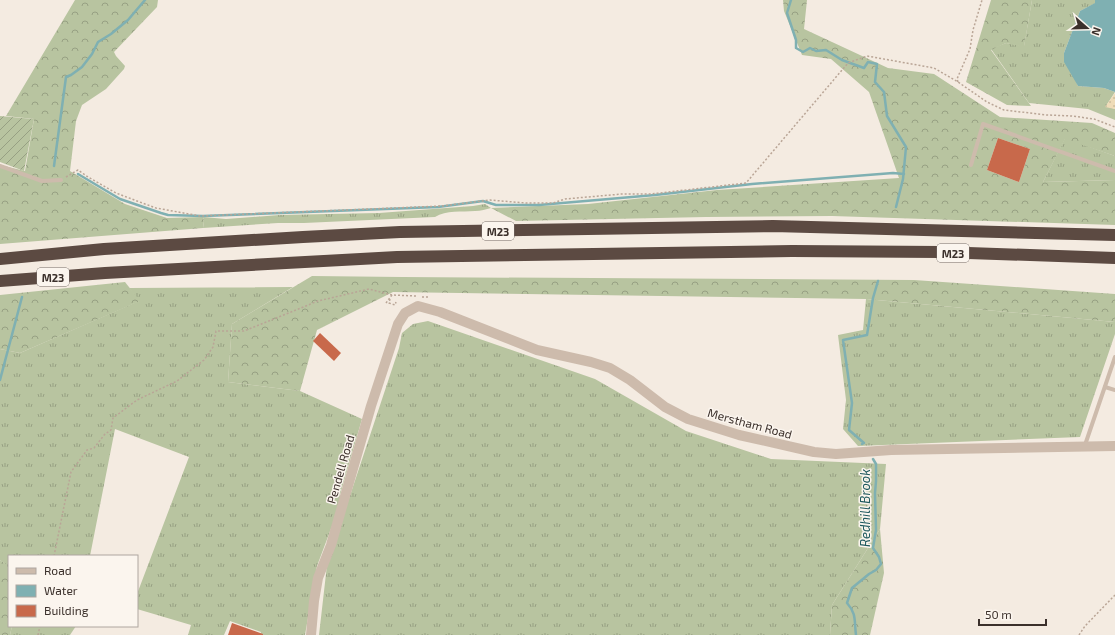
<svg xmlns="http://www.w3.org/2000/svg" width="1115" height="635" viewBox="0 0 1115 635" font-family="'Exo 2',sans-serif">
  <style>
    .grass { fill: url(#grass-tufts) }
    .forest { fill: url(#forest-crowns); fill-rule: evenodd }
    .sand { fill: url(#sand-dots) }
    .garden { fill: url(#garden-furrows) }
    .water { fill: #7fb0b2 }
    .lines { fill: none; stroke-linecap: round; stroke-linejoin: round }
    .stream { stroke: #7fb0b2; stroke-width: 2.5 }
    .building { fill: #c8694b }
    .path { stroke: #b9a596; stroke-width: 1.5; stroke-dasharray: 2 2; stroke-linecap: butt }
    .service { stroke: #cdbbac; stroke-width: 4 }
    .tertiary { stroke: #cdbbac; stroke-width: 10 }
    .motorway { stroke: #5c4a42; stroke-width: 12 }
    .labels { text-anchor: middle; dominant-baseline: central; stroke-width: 3; stroke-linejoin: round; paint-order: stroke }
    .shield { fill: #fbf5ee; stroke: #756b66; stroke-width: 1 }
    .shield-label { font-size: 11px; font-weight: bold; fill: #3b302b }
    .street-label { font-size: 12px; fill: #3b302b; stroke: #fbf5ee }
    .water-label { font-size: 13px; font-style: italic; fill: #1f5a5e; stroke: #fbf5ee }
  </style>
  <defs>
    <pattern id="grass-tufts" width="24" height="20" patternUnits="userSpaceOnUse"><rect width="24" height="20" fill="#b8c4a0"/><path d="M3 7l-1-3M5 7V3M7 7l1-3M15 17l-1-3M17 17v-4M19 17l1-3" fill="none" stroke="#97a083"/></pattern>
    <pattern id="forest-crowns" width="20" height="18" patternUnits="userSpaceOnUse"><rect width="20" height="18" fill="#b8c4a0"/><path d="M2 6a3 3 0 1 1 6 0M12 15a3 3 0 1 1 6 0" fill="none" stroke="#97a083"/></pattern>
    <pattern id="sand-dots" width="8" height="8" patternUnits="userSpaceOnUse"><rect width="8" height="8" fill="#efdcb8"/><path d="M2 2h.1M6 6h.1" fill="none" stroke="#cebd9e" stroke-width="1.8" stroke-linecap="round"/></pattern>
    <pattern id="garden-furrows" width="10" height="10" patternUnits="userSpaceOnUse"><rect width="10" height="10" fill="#b8c4a0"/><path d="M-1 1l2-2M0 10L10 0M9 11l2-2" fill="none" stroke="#97a083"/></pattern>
  </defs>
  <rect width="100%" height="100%" fill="#f4ebe1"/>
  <!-- grass -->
  <g class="grass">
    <path d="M1032 0H1095L1096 3 1080 11 1064 53 1078 86 1104 88 1115 92 1106 106 1115 109V120L1088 109 1029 103 991 49 1006 43 1024 46Z"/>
    <path d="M1065 138 1115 156V180L1043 182Z"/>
    <path d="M485 204 491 208C486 209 481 211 475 211 462 212 446 210 435 217L304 223H278L203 228 204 221 203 217 226 219 280 215 379 213 473 206Z"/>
    <path d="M293 287 232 324 228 382 300 391 362 419 340 495 341 502 317 566 305 635H260L261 632 230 621 224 635H188L191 625 137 609V594L189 457 115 429 90 556H9V594L5 564 0 560V349L20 353 139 301 129 288Z"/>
    <path d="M866 299 1115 322V334L1080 437 858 446 843 429 846 400 838 335 863 330Z"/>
    <path d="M428 321 595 379 686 431 771 459 886 464 880 529 832 605 830 635H319L327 565 399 348 402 333 413 324Z"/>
    <path d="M12 626H76L70 635H10Z"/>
  </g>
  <!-- forest -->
  <g class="forest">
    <path d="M75 0H158L157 7 114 52 116 56 125 66 124 69 106 89 82 105 76 121 70 171 125 204 167 218 203 217 204 221 203 228 0 244V165L25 171 34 119 6 116Z"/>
    <path d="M783 0H807L804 29 888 68 934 74 1000 117 1092 123 1115 133V156L1065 139 1043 182 1115 180V225L832 216 706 217 516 221 491 208 588 204 717 190 899 178 869 92 831 59 802 55 784 11ZM998 138 1030 149 1019 182 987 170Z"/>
    <path d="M991 0H1032L1024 47 1006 43 991 50 1031 106 1007 105 966 82Z"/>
    <path d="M312 276 402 277 914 280 1115 294V322L866 299 393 292 317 330 300 391 228 382 232 324Z"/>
    <path d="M125 282 140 301 20 353 0 349V295Z"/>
    <path d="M880 529 884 573 870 635H830L832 605Z"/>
    <path d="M0 560 7 565 9 585V626H12L10 635H0Z"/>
  </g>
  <!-- sand -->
  <path class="sand" d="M1115 93V109L1105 107Z"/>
  <!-- garden -->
  <path class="garden" d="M0 116 34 119 24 171 0 162Z"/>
  <!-- water -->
  <path class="water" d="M1095 0H1115V92L1104 88 1078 86 1064 62V53L1080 11 1095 3Z"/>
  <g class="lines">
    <!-- stream -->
    <g class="stream">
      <path d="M791 0 787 13 796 40V48L803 52 810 48 816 51 826 50 842 60 864 68 868 62 877 64 875 82 884 92 887 116 906 147 903 179 896 207"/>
      <path d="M54 166 66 77 71 75 82 67 92 54 98 42 111 34 128 20 145 0"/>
      <path d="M78 174 120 199 161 213 168 215 203 216 438 207 483 201 496 205H539L655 195 752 184 893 173 904 174"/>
      <path d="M0 380 22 297"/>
      <path d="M862 444 864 443 849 430 852 403 843 340 867 335 873 298 878 281"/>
      <path d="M856 635C854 621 857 614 847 603L852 588 869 574 876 570 881 564 879 557 873 548 876 530 875 493 876 481V464L873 459"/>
    </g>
  </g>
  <!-- building -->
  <g class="building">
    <path d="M998 138 1030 149 1019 182 987 170Z"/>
    <path d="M320 333 341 353 334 361 313 341Z"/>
    <path d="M232 623 263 634V635H228Z"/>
  </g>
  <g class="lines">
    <!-- path -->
    <g class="path">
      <path d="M958 82 957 79 970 49 973 30 982 0"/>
      <path d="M66 177 78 170 88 177 116 193 137 201 156 208 200 216 442 206 490 200 526 203H553L565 199 622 194H651L746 183 848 63 867 56 934 68 958 82 987 102 1004 110 1047 115 1072 116 1094 119 1115 127"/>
      <path d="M422 297H428"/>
      <path d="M390 299 389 303 395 305 396 302"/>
      <path d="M386 303 392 295 416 296"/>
      <path d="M54 556 71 472 87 450 94 448 105 434 111 430 113 418 137 400 177 381 204 360 213 347 216 331H244L318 301 369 289 392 295"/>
      <path d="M38 635 40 626"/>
      <path d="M1079 635 1085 626 1115 595"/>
    </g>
    <!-- service -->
    <g class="service">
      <path d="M971 165 983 124 1115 171"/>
      <path d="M0 166 42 181 61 180"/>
      <path d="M1105 387 1115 390"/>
      <path d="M1085 445 1115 357"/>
    </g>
    <!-- tertiary -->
    <path class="tertiary" d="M311 635 314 601 318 578 331 545 371 406 398 324 405 313 418 306 440 312 537 350 591 362 610 368 630 380 665 407 688 419 739 435 814 452 836 454 891 450 1115 446"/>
    <!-- motorway -->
    <g class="motorway">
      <path d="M0 259 104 249 303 237 400 232 773 226 1115 235"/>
      <path d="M0 281 105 273 397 257 792 251 940 252 1115 258"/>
    </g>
  </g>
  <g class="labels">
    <!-- shield labels -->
    <g class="shield">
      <rect x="482" y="222" width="32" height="18" rx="3"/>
      <rect x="937" y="244" width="32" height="18" rx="3"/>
      <rect x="37" y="268" width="32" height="18" rx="3"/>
    </g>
    <g class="shield-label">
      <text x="498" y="231">M23</text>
      <text x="953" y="253">M23</text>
      <text x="53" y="277">M23</text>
    </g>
    <!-- street labels -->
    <g class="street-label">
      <text transform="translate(750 423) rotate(15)">Merstham Road</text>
      <text transform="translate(340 469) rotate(-74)">Pendell Road</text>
    </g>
    <!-- water labels -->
    <g class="water-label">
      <text transform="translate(865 508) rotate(-90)">Redhill Brook</text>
    </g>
  </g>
  <!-- legend -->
  <rect x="8" y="555" width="130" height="72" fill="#fbf5ee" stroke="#aea6a0"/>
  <rect x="16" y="568" width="20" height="6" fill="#cdbbac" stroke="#aea6a0"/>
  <text x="44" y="575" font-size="12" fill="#3b302b">Road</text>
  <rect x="16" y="585" width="20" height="12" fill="#7fb0b2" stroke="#aea6a0"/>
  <text x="44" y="595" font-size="12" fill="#3b302b">Water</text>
  <rect x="16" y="605" width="20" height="12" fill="#c8694b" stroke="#aea6a0"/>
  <text x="44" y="615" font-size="12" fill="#3b302b">Building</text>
  <!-- north arrow -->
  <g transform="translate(1087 28) rotate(110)" stroke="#fbf5ee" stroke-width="3" paint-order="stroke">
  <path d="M0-3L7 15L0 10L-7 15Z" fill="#3b302b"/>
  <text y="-6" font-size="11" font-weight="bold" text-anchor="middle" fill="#3b302b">N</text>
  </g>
  <!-- scale -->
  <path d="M979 619v6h67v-6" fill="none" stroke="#3b302b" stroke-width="2"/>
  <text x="985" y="619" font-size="12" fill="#3b302b" stroke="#fbf5ee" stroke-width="3" paint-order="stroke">50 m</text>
</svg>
